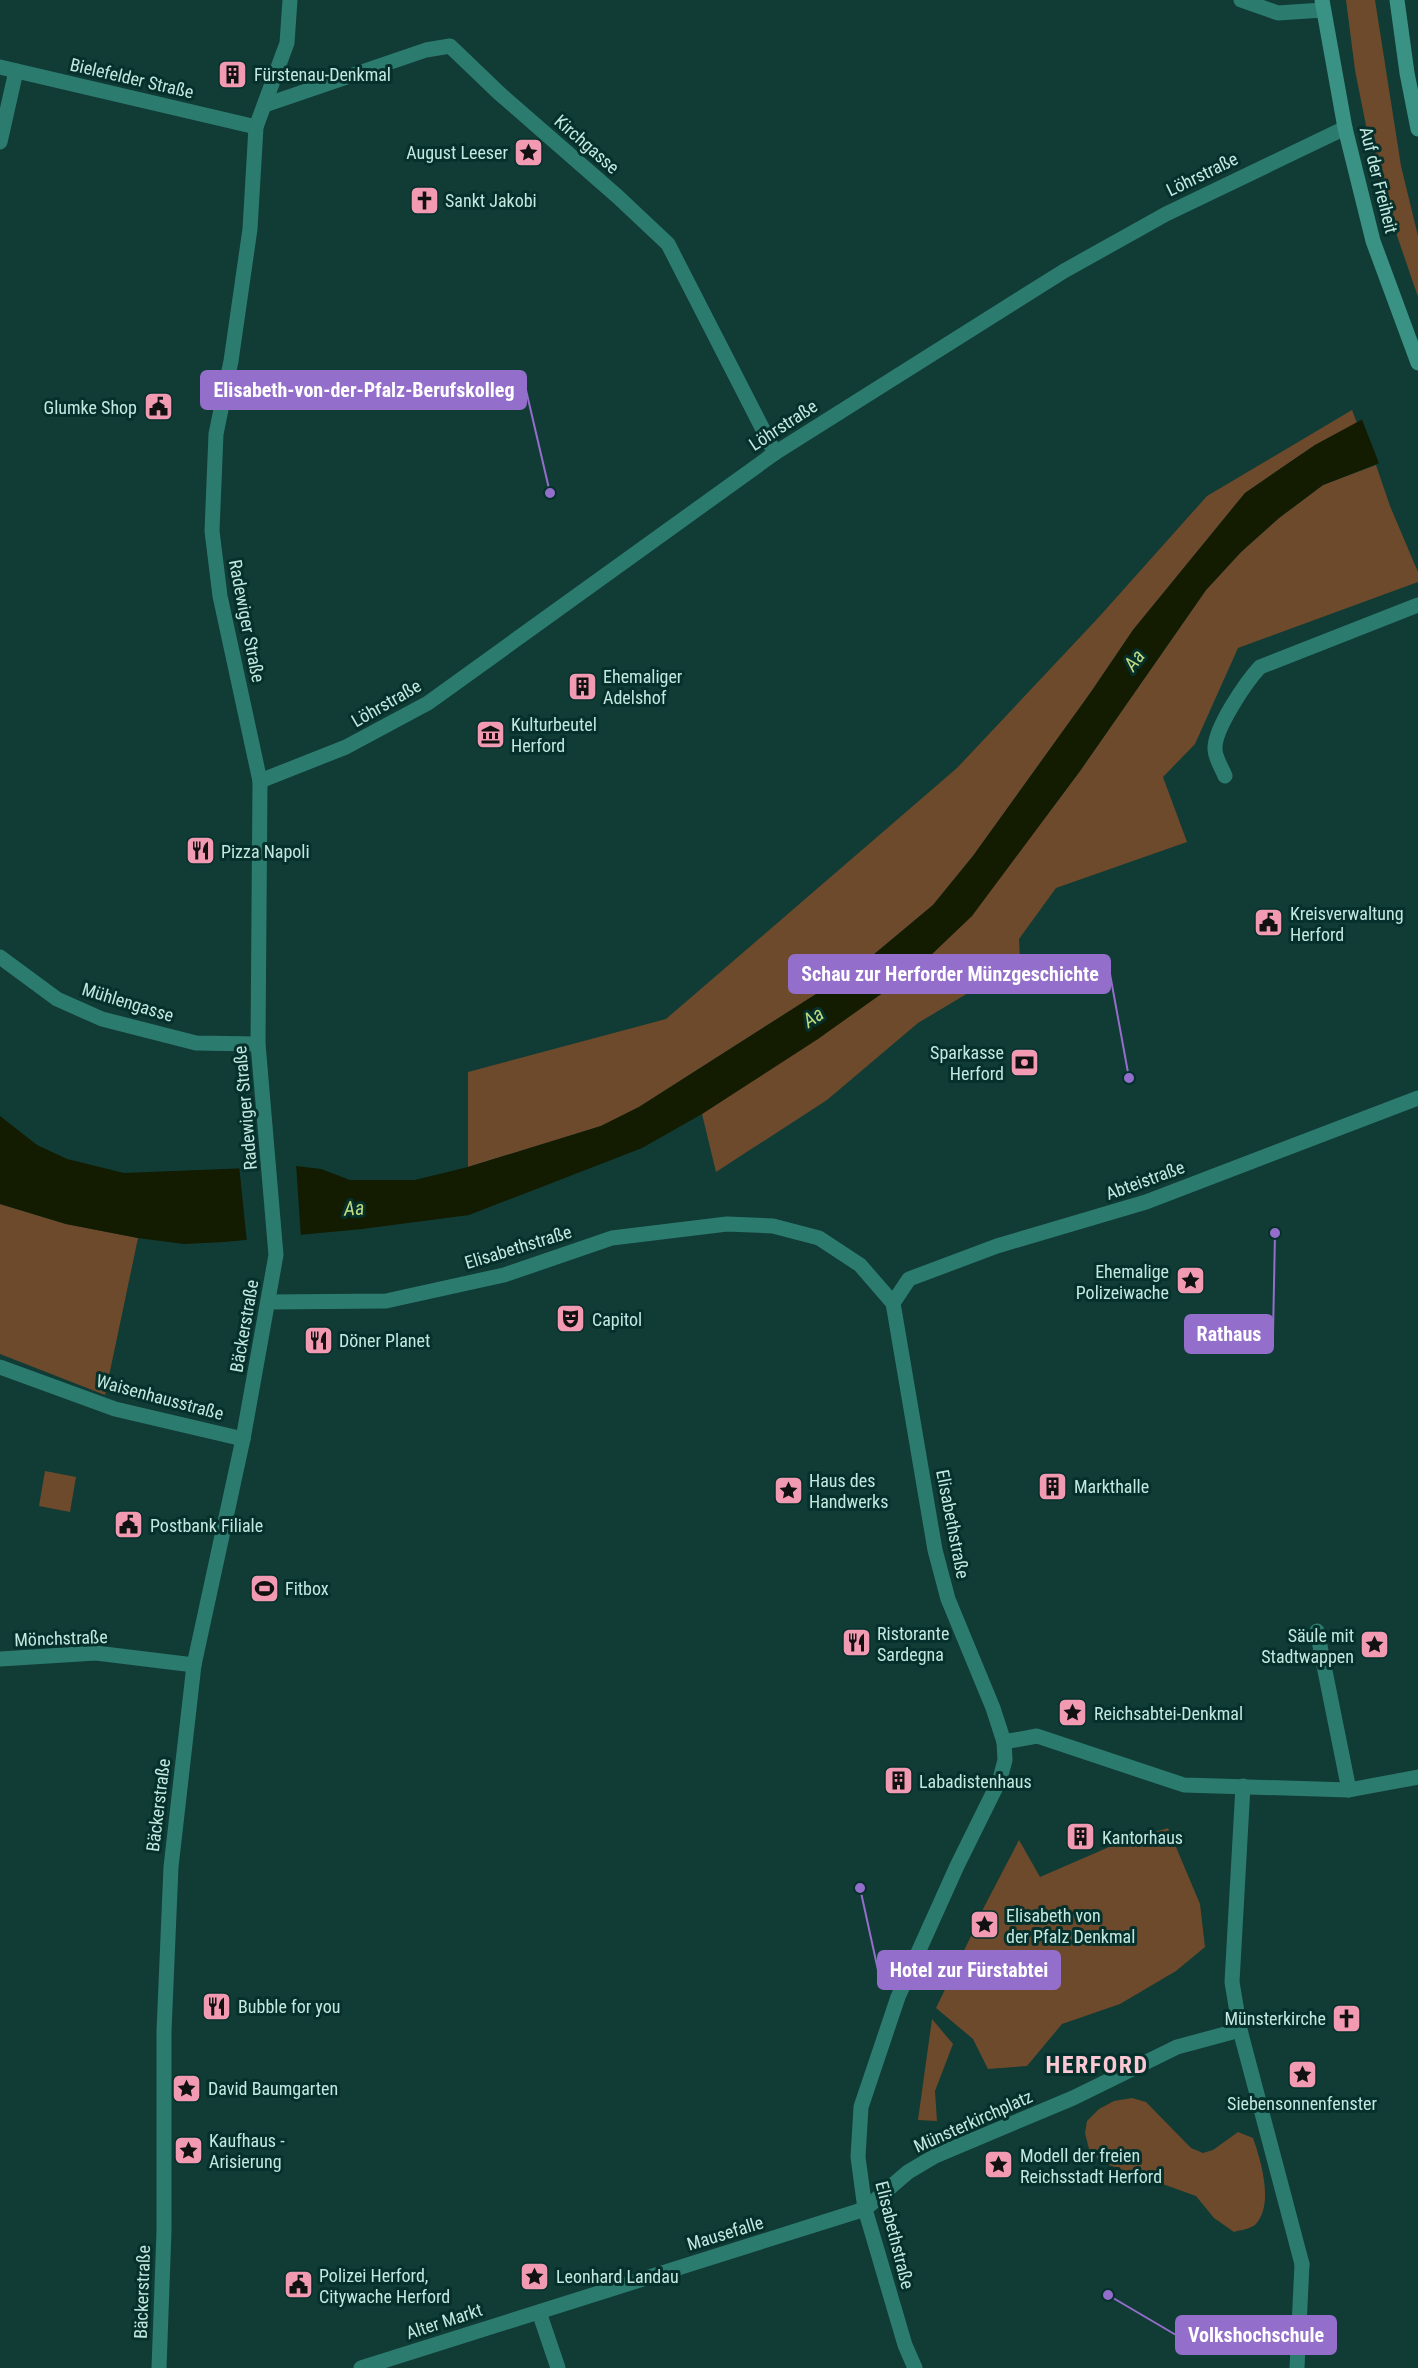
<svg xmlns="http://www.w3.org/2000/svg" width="1418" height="2368" viewBox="0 0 1418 2368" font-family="'Roboto Condensed',sans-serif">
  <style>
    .green { fill: #6d4a2b }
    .water { fill: #131b00 }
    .pier { fill: #113b35 }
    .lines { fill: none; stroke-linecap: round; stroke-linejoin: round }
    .lane { stroke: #2c7b6f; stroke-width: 15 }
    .street { stroke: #2c7b6f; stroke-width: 15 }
    .secondary { stroke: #399284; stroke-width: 15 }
    .labels { text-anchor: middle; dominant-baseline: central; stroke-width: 6; stroke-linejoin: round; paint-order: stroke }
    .poi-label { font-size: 18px; fill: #c3e8e0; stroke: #05302b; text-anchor: start }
    .street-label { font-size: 18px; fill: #c3e8e0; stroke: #05302b }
    .water-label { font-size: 20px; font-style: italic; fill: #c0da7e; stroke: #05302b }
    .district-label { font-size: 24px; font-weight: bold; letter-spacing: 1.5px; fill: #fbc8d4; stroke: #05302b }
    .leader { fill: none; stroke: #946ecb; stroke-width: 2 }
    .callout-dot { fill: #946ecb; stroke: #05302b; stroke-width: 2 }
    .callout { fill: #946ecb; stroke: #946ecb; stroke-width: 2 }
    .callout-label { font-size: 20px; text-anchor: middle; font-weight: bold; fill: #fff }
  </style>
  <rect width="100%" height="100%" fill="#113b35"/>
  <!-- green -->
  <g class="green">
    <path d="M1346 0H1375L1401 166 1418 236V297L1375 171 1355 70Z"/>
    <path d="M1352 410 1357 423 1315 445 1245 493 1133 630 1091 692 973 856 933 905 860 966 639 1107 601 1126 468 1167V1072L666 1019 957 768 1099 617 1207 496Z"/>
    <path d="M1376 465 1390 506 1418 572V582L1238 648 1195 744 1163 777 1187 842 1056 888 1019 939 1020 962 918 1023 827 1100 716 1172 702 1114 884 992 932 954 971 916 1080 771 1206 590 1241 552 1279 518 1323 485Z"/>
    <path d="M0 1204 66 1224 138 1238 105 1395 0 1354Z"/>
    <path d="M45 1471 76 1477 70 1512 39 1506Z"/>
    <path d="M1168 1828 1200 1904 1205 1947 1176 1971 1120 2004 1062 2024 1027 2066 988 2069 973 2039 936 2008 972 1934C986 1940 997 1935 993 1919L982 1911 1019 1840 1040 1877 1116 1844Z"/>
    <path d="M932 2019 953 2044 935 2091 937 2121 918 2120Z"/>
    <path d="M1132 2098 1146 2102 1191 2148 1203 2153 1213 2150 1238 2132 1253 2138C1261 2161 1274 2204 1256 2224 1251 2229 1240 2230 1234 2232L1214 2218 1196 2196 1101 2162 1089 2149 1085 2133 1087 2121 1099 2109 1114 2101Z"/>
  </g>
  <!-- water -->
  <path class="water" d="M1374 413 1405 453 1323 485 1279 518 1241 552 1206 590 1080 771 972 916 932 954 884 992 818 1039 702 1114 642 1148 469 1215 362 1229 224 1242 184 1244 138 1238 66 1224 0 1204V1116L37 1145 67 1159 124 1173 296 1166 321 1169 350 1180H415L468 1167 601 1126 639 1107 860 966 933 905 973 856 1091 692 1133 630 1245 493 1315 445Z"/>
  <!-- pier -->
  <g class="pier">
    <path d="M1418 395V453L1380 466 1361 417 1373 410Z"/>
    <path d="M296 1163 301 1238 247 1243 239 1165Z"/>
  </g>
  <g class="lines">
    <!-- lane -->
    <g class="lane">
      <path d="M1225 776C1222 768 1215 758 1215 749 1214 729 1246 682 1260 667L1418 605"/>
      <path d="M1297 2368 1302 2264"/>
    </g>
    <!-- street -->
    <g class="street">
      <path d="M1241 0 1278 13 1323 10"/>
      <path d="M0 67 256 127"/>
      <path d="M265 105 426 50 450 46 499 93 617 196 668 244 775 453"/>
      <path d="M0 142 16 71"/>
      <path d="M260 781 346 747 428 703 775 453 1064 271 1166 214 1345 128"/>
      <path d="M0 957 57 999 102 1019 196 1043 258 1044"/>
      <path d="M269 1302 386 1301 504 1275 612 1238 727 1224 773 1226 819 1238 860 1265 893 1303 935 1550 948 1599 993 1708 1004 1742 1005 1760 1000 1779 957 1866 898 1997 861 2107 858 2157 865 2209 905 2345 915 2368"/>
      <path d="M893 1303 909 1279 997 1246 1146 1202 1418 1098"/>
      <path d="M0 1367 115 1409 243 1439"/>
      <path d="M1317 1631 1349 1790"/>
      <path d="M0 1659 96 1653 194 1665"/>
      <path d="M1004 1742 1037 1736 1184 1785 1349 1790 1418 1777"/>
      <path d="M1243 1786 1232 1982 1240 2030 1302 2264"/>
      <path d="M539 2312 558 2368"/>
      <path d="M159 2368 164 2231V2031L171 1867 194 1665 243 1439 276 1255 258 1044 260 781 220 596 212 531 216 434 231 361 250 229 256 127 287 43 290 0"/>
      <path d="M361 2368 865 2209 908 2172 935 2156 1073 2098 1177 2047 1240 2030"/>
    </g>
    <!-- secondary -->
    <g class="secondary">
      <path d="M1322 0 1345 128 1373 241 1418 363"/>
      <path d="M1397 0 1407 73 1418 129"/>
    </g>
  </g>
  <!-- icons -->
  <defs>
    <symbol id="building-square" viewBox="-11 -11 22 22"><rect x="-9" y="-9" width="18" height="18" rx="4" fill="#f19ab2" stroke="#05302b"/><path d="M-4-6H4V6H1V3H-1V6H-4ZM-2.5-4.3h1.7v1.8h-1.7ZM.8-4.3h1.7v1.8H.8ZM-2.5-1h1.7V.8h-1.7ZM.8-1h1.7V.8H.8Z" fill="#111"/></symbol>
    <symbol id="sight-square" viewBox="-11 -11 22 22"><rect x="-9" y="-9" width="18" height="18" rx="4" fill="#f19ab2" stroke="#05302b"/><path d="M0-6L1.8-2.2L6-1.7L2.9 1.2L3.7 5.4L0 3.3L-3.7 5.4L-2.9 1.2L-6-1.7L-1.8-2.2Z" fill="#111"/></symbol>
    <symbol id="church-square" viewBox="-11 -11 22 22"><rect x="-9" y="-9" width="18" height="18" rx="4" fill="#f19ab2" stroke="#05302b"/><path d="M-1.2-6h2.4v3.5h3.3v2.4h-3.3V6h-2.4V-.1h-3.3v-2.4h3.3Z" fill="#111"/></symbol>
    <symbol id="civic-square" viewBox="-11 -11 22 22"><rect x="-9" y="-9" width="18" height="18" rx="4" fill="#f19ab2" stroke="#05302b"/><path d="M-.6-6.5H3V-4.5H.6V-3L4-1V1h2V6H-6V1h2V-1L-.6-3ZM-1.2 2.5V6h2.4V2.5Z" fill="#111"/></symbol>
    <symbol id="museum-square" viewBox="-11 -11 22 22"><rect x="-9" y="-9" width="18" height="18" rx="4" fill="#f19ab2" stroke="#05302b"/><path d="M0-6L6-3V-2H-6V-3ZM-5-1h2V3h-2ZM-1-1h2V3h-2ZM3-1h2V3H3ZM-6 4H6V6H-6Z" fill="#111"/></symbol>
    <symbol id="restaurant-square" viewBox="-11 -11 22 22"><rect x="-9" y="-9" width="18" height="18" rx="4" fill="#f19ab2" stroke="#05302b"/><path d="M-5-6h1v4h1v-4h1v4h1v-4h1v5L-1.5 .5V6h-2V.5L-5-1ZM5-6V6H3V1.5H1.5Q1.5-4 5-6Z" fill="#111"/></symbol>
    <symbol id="bank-square" viewBox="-11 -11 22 22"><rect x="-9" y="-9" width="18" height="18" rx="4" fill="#f19ab2" stroke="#05302b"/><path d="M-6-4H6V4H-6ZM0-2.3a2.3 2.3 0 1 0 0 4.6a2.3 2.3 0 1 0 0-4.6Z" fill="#111"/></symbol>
    <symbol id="theatre-square" viewBox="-11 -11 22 22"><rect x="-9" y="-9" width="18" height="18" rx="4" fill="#f19ab2" stroke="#05302b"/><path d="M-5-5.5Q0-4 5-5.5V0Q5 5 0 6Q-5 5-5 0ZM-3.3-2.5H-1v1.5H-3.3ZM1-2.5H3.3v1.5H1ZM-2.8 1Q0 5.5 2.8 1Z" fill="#111"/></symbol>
    <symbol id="stadium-square" viewBox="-11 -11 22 22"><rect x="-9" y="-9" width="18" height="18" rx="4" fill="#f19ab2" stroke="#05302b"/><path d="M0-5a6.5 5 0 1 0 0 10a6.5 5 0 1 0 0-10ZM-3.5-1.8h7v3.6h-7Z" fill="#111"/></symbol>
  </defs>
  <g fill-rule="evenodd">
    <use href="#building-square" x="216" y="58" width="33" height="33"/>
    <use href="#sight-square" x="512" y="136" width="33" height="33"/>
    <use href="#church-square" x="408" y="184" width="33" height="33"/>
    <use href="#civic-square" x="142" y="390" width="33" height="33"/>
    <use href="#building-square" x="566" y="670" width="33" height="33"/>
    <use href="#museum-square" x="474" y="718" width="33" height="33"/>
    <use href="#restaurant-square" x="184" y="834" width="33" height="33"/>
    <use href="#civic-square" x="1252" y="906" width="33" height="33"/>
    <use href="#bank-square" x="1008" y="1046" width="33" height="33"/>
    <use href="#sight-square" x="1174" y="1264" width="33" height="33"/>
    <use href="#theatre-square" x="554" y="1302" width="33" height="33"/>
    <use href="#restaurant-square" x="302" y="1324" width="33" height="33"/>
    <use href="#building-square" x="1036" y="1470" width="33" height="33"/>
    <use href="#sight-square" x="772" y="1474" width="33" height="33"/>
    <use href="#civic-square" x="112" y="1508" width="33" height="33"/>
    <use href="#stadium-square" x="248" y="1572" width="33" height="33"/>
    <use href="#restaurant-square" x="840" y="1626" width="33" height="33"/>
    <use href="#sight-square" x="1358" y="1628" width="33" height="33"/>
    <use href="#sight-square" x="1056" y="1696" width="33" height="33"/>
    <use href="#building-square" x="882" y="1764" width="33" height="33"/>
    <use href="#building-square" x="1064" y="1820" width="33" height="33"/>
    <use href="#sight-square" x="968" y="1908" width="33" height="33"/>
    <use href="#restaurant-square" x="200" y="1990" width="33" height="33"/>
    <use href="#church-square" x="1330" y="2002" width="33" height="33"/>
    <use href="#sight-square" x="1286" y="2058" width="33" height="33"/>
    <use href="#sight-square" x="170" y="2072" width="33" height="33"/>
    <use href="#sight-square" x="172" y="2134" width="33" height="33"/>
    <use href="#sight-square" x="982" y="2148" width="33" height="33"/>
    <use href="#sight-square" x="518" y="2260" width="33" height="33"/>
    <use href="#civic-square" x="282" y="2268" width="33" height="33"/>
  </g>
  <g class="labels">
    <!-- poi labels -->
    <g class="poi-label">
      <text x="254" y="74">Fürstenau-Denkmal</text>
      <text x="508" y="152" text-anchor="end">August Leeser</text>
      <text x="445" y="200">Sankt Jakobi</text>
      <text x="137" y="407" text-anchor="end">Glumke Shop</text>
      <text x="603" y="676">Ehemaliger<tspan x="603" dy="21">Adelshof</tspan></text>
      <text x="511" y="724">Kulturbeutel<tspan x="511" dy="21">Herford</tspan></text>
      <text x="221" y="851">Pizza Napoli</text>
      <text x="1290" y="913">Kreisverwaltung<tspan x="1290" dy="21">Herford</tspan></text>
      <text x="1004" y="1052" text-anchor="end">Sparkasse<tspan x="1004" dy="21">Herford</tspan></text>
      <text x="1169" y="1271" text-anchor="end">Ehemalige<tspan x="1169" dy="21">Polizeiwache</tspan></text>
      <text x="592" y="1319">Capitol</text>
      <text x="339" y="1340">Döner Planet</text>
      <text x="809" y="1480">Haus des<tspan x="809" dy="21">Handwerks</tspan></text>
      <text x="1074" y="1486">Markthalle</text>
      <text x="150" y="1525">Postbank Filiale</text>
      <text x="285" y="1588">Fitbox</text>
      <text x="877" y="1633">Ristorante<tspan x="877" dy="21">Sardegna</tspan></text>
      <text x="1354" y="1635" text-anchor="end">Säule mit<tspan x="1354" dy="21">Stadtwappen</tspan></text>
      <text x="1094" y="1713">Reichsabtei-Denkmal</text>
      <text x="919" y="1781">Labadistenhaus</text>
      <text x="1102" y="1837">Kantorhaus</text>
      <text x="1006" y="1915">Elisabeth von<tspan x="1006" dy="21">der Pfalz Denkmal</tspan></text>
      <text x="238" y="2006">Bubble for you</text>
      <text x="1326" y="2018" text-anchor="end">Münsterkirche</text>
      <text x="208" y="2088">David Baumgarten</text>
      <text x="1302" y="2103" text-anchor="middle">Siebensonnenfenster</text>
      <text x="209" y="2140">Kaufhaus -<tspan x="209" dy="21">Arisierung</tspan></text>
      <text x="1020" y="2155">Modell der freien<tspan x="1020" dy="21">Reichsstadt Herford</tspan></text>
      <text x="319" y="2275">Polizei Herford,<tspan x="319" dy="21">Citywache Herford</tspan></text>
      <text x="556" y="2276">Leonhard Landau</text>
    </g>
    <!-- street labels -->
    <g class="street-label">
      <text transform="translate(132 78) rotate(13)">Bielefelder Straße</text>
      <text transform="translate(587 144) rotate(41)">Kirchgasse</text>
      <text transform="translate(1202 174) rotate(-26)">Löhrstraße</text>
      <text transform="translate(1379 180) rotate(76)">Auf der Freiheit</text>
      <text transform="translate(783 425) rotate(-33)">Löhrstraße</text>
      <text transform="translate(247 621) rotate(79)">Radewiger Straße</text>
      <text transform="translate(386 703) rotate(-30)">Löhrstraße</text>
      <text transform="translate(128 1002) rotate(17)">Mühlengasse</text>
      <text transform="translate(245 1108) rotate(-95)">Radewiger Straße</text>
      <text transform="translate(1145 1180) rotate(-20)">Abteistraße</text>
      <text transform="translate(518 1247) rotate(-17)">Elisabethstraße</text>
      <text transform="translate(244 1326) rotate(-80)">Bäckerstraße</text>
      <text transform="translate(160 1397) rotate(15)">Waisenhausstraße</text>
      <text transform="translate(953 1524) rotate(79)">Elisabethstraße</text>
      <text transform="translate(61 1638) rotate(-2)">Mönchstraße</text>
      <text transform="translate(158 1805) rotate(-83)">Bäckerstraße</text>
      <text transform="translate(973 2121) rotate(-24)">Münsterkirchplatz</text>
      <text transform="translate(725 2233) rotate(-17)">Mausefalle</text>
      <text transform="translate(895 2235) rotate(76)">Elisabethstraße</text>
      <text transform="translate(142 2292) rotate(-88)">Bäckerstraße</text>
      <text transform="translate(444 2321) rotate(-18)">Alter Markt</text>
    </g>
    <!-- water labels -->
    <g class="water-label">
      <text transform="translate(1134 660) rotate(-53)">Aa</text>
      <text transform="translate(813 1017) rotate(-34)">Aa</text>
      <text transform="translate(354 1208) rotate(-4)">Aa</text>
    </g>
    <!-- district labels -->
    <g class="district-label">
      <text x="1097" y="2065">HERFORD</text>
    </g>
  </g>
  <!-- callouts -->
  <path class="leader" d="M550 493L526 390M1129 1078L1110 974M1275 1233L1273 1334M860 1888L878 1970M1108 2295L1176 2335"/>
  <g class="callout-dot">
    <circle cx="550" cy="493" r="6"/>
    <circle cx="1129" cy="1078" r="6"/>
    <circle cx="1275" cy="1233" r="6"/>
    <circle cx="860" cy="1888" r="6"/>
    <circle cx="1108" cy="2295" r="6"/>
  </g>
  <g class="callout">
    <rect x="201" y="371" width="325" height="38" rx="6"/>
    <rect x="789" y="955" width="321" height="38" rx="6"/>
    <rect x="1185" y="1315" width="88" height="38" rx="6"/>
    <rect x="878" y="1951" width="182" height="38" rx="6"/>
    <rect x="1176" y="2316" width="160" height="38" rx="6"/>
  </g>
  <g class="callout-label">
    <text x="364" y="397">Elisabeth-von-der-Pfalz-Berufskolleg</text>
    <text x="950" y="981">Schau zur Herforder Münzgeschichte</text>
    <text x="1229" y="1341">Rathaus</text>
    <text x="969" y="1977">Hotel zur Fürstabtei</text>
    <text x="1256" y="2342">Volkshochschule</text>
  </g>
</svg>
